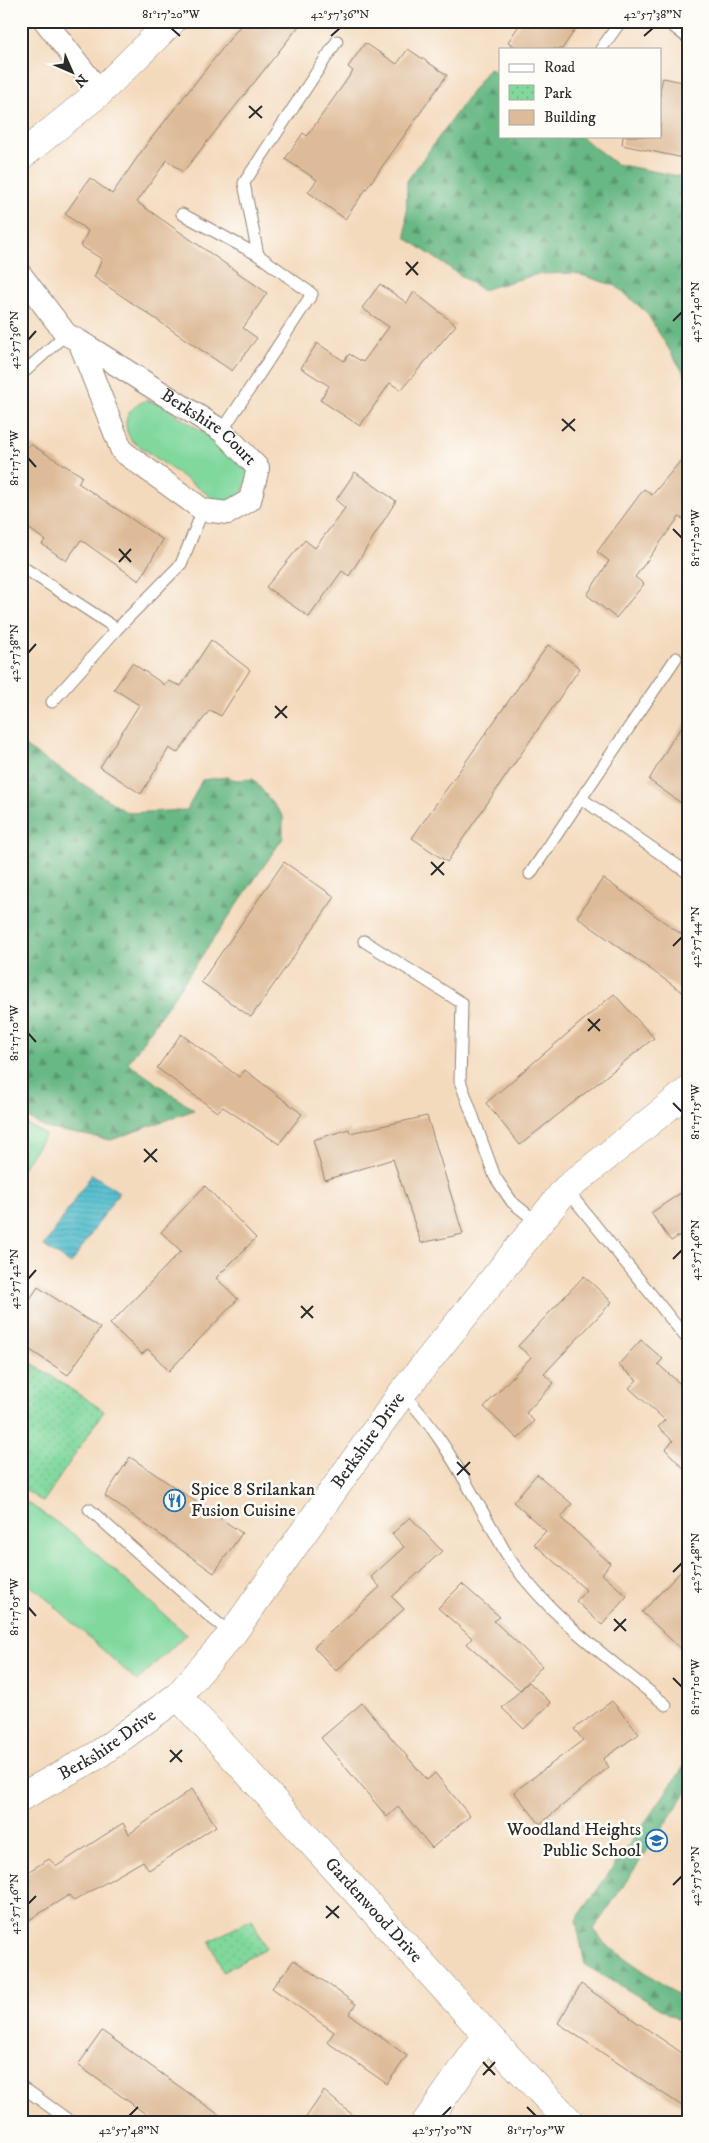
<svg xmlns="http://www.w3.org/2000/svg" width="709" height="2143" viewBox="0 0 709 2143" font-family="'IM FELL DW Pica',serif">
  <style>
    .grass { fill: #80d89d; stroke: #568264 }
    .forest { fill: url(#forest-firs); stroke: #4a7258 }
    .park { fill: url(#park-dots); stroke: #568264 }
    .water { fill: url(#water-rules); stroke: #3f747c }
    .building { fill: #debb98 }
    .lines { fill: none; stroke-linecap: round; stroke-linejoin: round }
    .service-casing { stroke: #908274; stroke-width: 13 }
    .minor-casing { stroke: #908274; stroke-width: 24 }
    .tertiary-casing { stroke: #908274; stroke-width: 29 }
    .service { stroke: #fff; stroke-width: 11 }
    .minor { stroke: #fff; stroke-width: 22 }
    .tertiary { stroke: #fff; stroke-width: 28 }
    .ticks { fill: none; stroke: #2b2b2b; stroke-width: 2 }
    .labels { text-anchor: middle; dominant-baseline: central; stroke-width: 5; stroke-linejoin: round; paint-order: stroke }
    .street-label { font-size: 18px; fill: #2b2b2b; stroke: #fdfcf7 }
    .poi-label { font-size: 18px; fill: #2b2b2b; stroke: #fdfcf7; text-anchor: start }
    .neatline { fill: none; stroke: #2b2b2b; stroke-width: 2 }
    .ticks-label { font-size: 12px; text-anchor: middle; fill: #2b2b2b }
  </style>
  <defs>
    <pattern id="forest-firs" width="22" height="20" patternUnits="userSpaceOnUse" patternTransform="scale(1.25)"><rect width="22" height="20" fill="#68b884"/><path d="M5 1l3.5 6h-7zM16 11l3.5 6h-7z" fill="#56966c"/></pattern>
    <pattern id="park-dots" width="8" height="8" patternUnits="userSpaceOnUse" patternTransform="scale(1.25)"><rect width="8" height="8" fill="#80d89d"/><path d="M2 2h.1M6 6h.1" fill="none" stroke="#6fba87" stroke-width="1.8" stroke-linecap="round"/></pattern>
    <pattern id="water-rules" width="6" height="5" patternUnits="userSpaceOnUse" patternTransform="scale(1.25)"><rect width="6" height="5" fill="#53bece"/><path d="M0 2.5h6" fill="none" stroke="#459ba7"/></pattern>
  </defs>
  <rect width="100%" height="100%" fill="#fdfcf7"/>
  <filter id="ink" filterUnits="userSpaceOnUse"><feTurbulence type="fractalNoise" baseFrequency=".02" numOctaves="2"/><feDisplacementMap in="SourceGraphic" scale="10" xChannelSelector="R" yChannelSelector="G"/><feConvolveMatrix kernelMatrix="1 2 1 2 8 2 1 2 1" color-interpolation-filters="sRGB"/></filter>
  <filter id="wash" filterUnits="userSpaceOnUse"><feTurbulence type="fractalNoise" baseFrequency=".0096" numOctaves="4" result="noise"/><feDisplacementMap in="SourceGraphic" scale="20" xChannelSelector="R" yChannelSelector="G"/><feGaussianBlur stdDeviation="1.12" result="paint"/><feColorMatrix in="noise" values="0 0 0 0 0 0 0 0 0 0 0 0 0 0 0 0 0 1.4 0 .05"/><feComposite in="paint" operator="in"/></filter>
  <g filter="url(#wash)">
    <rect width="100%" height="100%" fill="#f4dabd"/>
    <!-- grass -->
    <g class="grass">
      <path d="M146 400 164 406 236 455 249 474 242 494 226 502 217 501 131 440C120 420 128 409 146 400Z"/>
      <path d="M21 1121 46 1135 21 1170Z"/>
      <path d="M21 1498 76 1536 186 1634 137 1681 38 1591 21 1580Z"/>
    </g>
    <!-- forest -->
    <g class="forest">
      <path d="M489 68 500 74V136H580L616 164 688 178V380L646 312 616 286 575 273 538 274 482 290 406 238 407 181Z"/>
      <path d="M21 744 128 813 187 810 202 780 227 777 236 780 253 779 283 816V838L128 1063 194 1110 111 1140 45 1128 21 1114Z"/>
      <path d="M688 1761V1790L594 1929 605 1944 688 2002V2015L684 2023 585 1965 576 1920Z"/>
    </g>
    <!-- park -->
    <g class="park">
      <path d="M21 1356 104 1411 43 1502 21 1487Z"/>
      <path d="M252 1919 266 1948 223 1972 210 1941Z"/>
    </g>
    <!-- water -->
    <path class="water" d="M92 1174 119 1192 71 1264 44 1246Z"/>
    <g id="blocks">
      <!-- building -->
      <g class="building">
        <path d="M244 21H303L183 172 167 160 137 202 267 293 243 328 257 338 232 371 94 277 102 259 81 246 88 231 65 214 90 178 112 194 146 145Z"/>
        <path d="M522 21H581L562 49H518L508 42Z"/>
        <path d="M365 43 397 64 408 49 447 75 345 219 308 192 317 180 285 159 303 133 307 136 353 71 348 67Z"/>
        <path d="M663 78 688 83V159L622 145 623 136H660V90Z"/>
        <path d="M380 284 407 303 414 292 456 325 401 390 390 383 360 426 320 400 329 386 301 368 317 343 344 361 349 354 363 362 389 327 362 308Z"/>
        <path d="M30 444 82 476 78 483 163 540 139 581 81 540 66 561 42 544 45 540 21 523V458Z"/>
        <path d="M688 452V522L679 517 635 577 644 584 616 618 587 595 609 561 597 552 644 489 652 495Z"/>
        <path d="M355 472 396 501 349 576 342 571 309 617 266 587 305 540 315 548 345 508 336 500Z"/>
        <path d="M211 640 250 670 221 716 210 710 177 753 169 748 141 794 100 767 139 705 114 689 132 663 165 685 168 681 181 686Z"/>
        <path d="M548 645 580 668 447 862 412 838Z"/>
        <path d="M688 720V808L649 780 674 737Z"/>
        <path d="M284 862 335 897 251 1017 201 982Z"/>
        <path d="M603 878 688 939V996L577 917Z"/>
        <path d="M614 994 654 1038 520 1145 486 1103Z"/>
        <path d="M181 1034 239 1077 245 1070 302 1114 279 1144 223 1107 217 1112 157 1068Z"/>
        <path d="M427 1116 463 1234 421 1243 393 1159 325 1180 313 1140 349 1129 350 1133Z"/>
        <path d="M205 1186 256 1238 216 1278 238 1299 169 1371 148 1349 142 1354 110 1324 181 1251 161 1232Z"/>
        <path d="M688 1188V1230L671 1241 651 1213Z"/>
        <path d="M584 1276 612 1302 544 1374 554 1383 526 1413 534 1421 518 1439 484 1407 531 1357 518 1346Z"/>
        <path d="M38 1287 100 1328 68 1375 21 1344V1312Z"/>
        <path d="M641 1340 663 1359 658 1364 688 1391V1473L665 1449 673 1441 658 1427 665 1420 629 1388 637 1380 618 1365Z"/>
        <path d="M130 1457 242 1533 214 1573 105 1496Z"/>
        <path d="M537 1474 572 1504 561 1518 610 1563 602 1574 627 1596 602 1625 576 1601 586 1590 534 1544 546 1531 513 1502Z"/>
        <path d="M410 1517 442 1551 392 1597 404 1609 336 1671 314 1647 380 1587 371 1577 404 1547 392 1534Z"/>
        <path d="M688 1564V1656L642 1612Z"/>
        <path d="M462 1584 500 1617 494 1621 542 1666 520 1690 467 1644 472 1638 438 1608Z"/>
        <path d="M529 1682 551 1703 524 1729 502 1708Z"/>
        <path d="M612 1701 639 1734 603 1759 609 1767 540 1824 514 1792 583 1740 574 1729Z"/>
        <path d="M362 1703 427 1780 435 1773 470 1816 432 1848 398 1807 387 1817 321 1738Z"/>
        <path d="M192 1789 216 1826 149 1870 143 1861 74 1901 69 1895 21 1925V1876L49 1859 57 1866 123 1823 129 1834Z"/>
        <path d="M294 1960 356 2004 349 2014 407 2056 387 2084 327 2042 334 2032 272 1988Z"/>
        <path d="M581 1984 688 2057V2110L558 2023Z"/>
        <path d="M102 2031 229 2122H157L78 2065Z"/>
        <path d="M324 2091 361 2122H303Z"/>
      </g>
    </g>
  </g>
  <g filter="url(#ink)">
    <use href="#blocks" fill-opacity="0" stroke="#908274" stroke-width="1"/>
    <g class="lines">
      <defs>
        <g id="service">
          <path d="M666 21 688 38"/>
          <path d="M601 49 621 21"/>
          <path d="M182 214 258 255 312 294 222 431"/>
          <path d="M258 255 244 183 337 41"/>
          <path d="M21 375 66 334"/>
          <path d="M21 566 117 629"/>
          <path d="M52 702 117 629 181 564 203 510"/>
          <path d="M582 799 688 873"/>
          <path d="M530 874 676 658"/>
          <path d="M364 941 462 1003 460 1081 495 1177 512 1202 538 1223"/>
          <path d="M566 1189 688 1340"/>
          <path d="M402 1393C439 1430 462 1476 488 1521 496 1534 502 1548 511 1561 552 1619 611 1660 666 1705"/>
          <path d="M89 1509 209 1616 232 1634"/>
          <path d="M21 2086 71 2122"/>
        </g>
        <g id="minor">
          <path d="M45 21 100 92"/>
          <path id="s1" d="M21 275 66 334 79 341 222 431 258 468 250 500 228 513 203 510 122 451 79 341"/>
        </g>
        <g id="tertiary">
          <path d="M21 156 100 92 172 21"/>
          <path id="s2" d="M178 1696 487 2035 570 2122"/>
          <path id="s3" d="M21 1797 96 1756 178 1696 232 1634 402 1393 566 1189 688 1091"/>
          <path d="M426 2122 487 2035"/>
        </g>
      </defs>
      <!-- service casing -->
      <use href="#service" class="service-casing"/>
      <!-- minor casing -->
      <use href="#minor" class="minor-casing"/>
      <!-- tertiary casing -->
      <use href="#tertiary" class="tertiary-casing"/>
      <!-- service -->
      <use href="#service" class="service"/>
      <!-- minor -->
      <use href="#minor" class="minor"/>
      <!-- tertiary -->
      <use href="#tertiary" class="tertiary"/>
    </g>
  </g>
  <!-- ticks -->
  <path class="ticks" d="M171 28 180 36M331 36 340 28M644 36 653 28M249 106 262 118M249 118 262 106M406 262 418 275M406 275 418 262M673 321 682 312M28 340 36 331M562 419 575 431M562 431 575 419M28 458 36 467M673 529 682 538M119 549 131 562M119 562 131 549M28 653 36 644M275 706 287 718M275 718 287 706M431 862 444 875M431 875 444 862M673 946 682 937M588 1019 600 1031M588 1031 600 1019M28 1033 36 1042M673 1103 682 1112M144 1149 157 1162M144 1162 157 1149M673 1259 682 1250M28 1279 36 1270M301 1306 313 1318M301 1318 313 1306M457 1462 470 1475M457 1475 470 1462M673 1572 682 1563M28 1607 36 1616M614 1619 626 1631M614 1631 626 1619M673 1678 682 1687M170 1750 182 1762M170 1762 182 1750M673 1885 682 1876M28 1904 36 1896M326 1906 339 1918M326 1918 339 1906M483 2062 495 2075M483 2075 495 2062M527 2107 536 2116M129 2116 138 2107M442 2116 451 2107"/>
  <!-- icons -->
  <defs>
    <symbol id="restaurant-ring" viewBox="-11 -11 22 22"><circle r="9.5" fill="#fdfcf7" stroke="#1f6fb2" stroke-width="1.5"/><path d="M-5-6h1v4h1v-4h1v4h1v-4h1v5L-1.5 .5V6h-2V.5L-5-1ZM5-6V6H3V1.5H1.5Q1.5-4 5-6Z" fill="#1f6fb2"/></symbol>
    <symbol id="school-ring" viewBox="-11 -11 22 22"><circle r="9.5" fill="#fdfcf7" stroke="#1f6fb2" stroke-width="1.5"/><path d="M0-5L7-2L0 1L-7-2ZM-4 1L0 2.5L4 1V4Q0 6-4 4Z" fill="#1f6fb2"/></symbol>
  </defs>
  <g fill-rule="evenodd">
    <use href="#restaurant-ring" x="162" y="1488" width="25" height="25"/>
    <use href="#school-ring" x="644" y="1828" width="25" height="25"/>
  </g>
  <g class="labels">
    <!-- street labels -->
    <g class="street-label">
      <text stroke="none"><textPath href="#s1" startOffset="245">Berkshire Court</textPath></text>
      <text stroke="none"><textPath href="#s3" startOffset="506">Berkshire Drive</textPath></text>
      <text stroke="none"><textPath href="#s3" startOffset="101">Berkshire Drive</textPath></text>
      <text stroke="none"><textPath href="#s2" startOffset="290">Gardenwood Drive</textPath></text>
    </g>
    <!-- poi labels -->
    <g class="poi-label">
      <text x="191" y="1490">Spice 8 Srilankan<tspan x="191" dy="21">Fusion Cuisine</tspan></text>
      <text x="641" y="1830" text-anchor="end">Woodland Heights<tspan x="641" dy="21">Public School</tspan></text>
    </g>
  </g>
  <!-- margin -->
  <rect width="709" height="2143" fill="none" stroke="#fdfcf7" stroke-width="55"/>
  <!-- legend -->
  <rect x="499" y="48" width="162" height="90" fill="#fdfcf7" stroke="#a9a8a5"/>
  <rect x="509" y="64" width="25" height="8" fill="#ffffff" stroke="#a9a8a5"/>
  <text x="544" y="72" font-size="15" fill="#2b2b2b">Road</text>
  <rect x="509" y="85" width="25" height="15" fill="url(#park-dots)" stroke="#a9a8a5"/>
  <text x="544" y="98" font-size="15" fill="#2b2b2b">Park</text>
  <rect x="509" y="110" width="25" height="15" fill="#debb98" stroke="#a9a8a5"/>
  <text x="544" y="122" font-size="15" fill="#2b2b2b">Building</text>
  <!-- north arrow -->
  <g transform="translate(72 72) rotate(135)" stroke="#fdfcf7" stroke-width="4" paint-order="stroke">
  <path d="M0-4L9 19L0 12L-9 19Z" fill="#2b2b2b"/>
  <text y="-8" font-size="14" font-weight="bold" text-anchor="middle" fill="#2b2b2b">N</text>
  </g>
  <rect x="28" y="28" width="654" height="2088" class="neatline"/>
  <g class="ticks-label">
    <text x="171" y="18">81°17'20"W</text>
    <text x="340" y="18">42°57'36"N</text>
    <text x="653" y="18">42°57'38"N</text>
    <text transform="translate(695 312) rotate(-90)" y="4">42°57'40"N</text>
    <text transform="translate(14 340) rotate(-90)" y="4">42°57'36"N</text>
    <text transform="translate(14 458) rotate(-90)" y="4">81°17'15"W</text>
    <text transform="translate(695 538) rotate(-90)" y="4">81°17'20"W</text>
    <text transform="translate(14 653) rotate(-90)" y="4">42°57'38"N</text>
    <text transform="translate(695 937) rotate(-90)" y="4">42°57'44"N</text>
    <text transform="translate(14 1033) rotate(-90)" y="4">81°17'10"W</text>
    <text transform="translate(695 1112) rotate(-90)" y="4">81°17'15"W</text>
    <text transform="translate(695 1250) rotate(-90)" y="4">42°57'46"N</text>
    <text transform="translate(14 1279) rotate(-90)" y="4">42°57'42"N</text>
    <text transform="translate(695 1563) rotate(-90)" y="4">42°57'48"N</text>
    <text transform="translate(14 1607) rotate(-90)" y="4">81°17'05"W</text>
    <text transform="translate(695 1687) rotate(-90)" y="4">81°17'10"W</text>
    <text transform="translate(695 1876) rotate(-90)" y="4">42°57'50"N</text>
    <text transform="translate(14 1904) rotate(-90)" y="4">42°57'46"N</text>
    <text x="129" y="2134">42°57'48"N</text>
    <text x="442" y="2134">42°57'50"N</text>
    <text x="536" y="2134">81°17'05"W</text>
  </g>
</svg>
